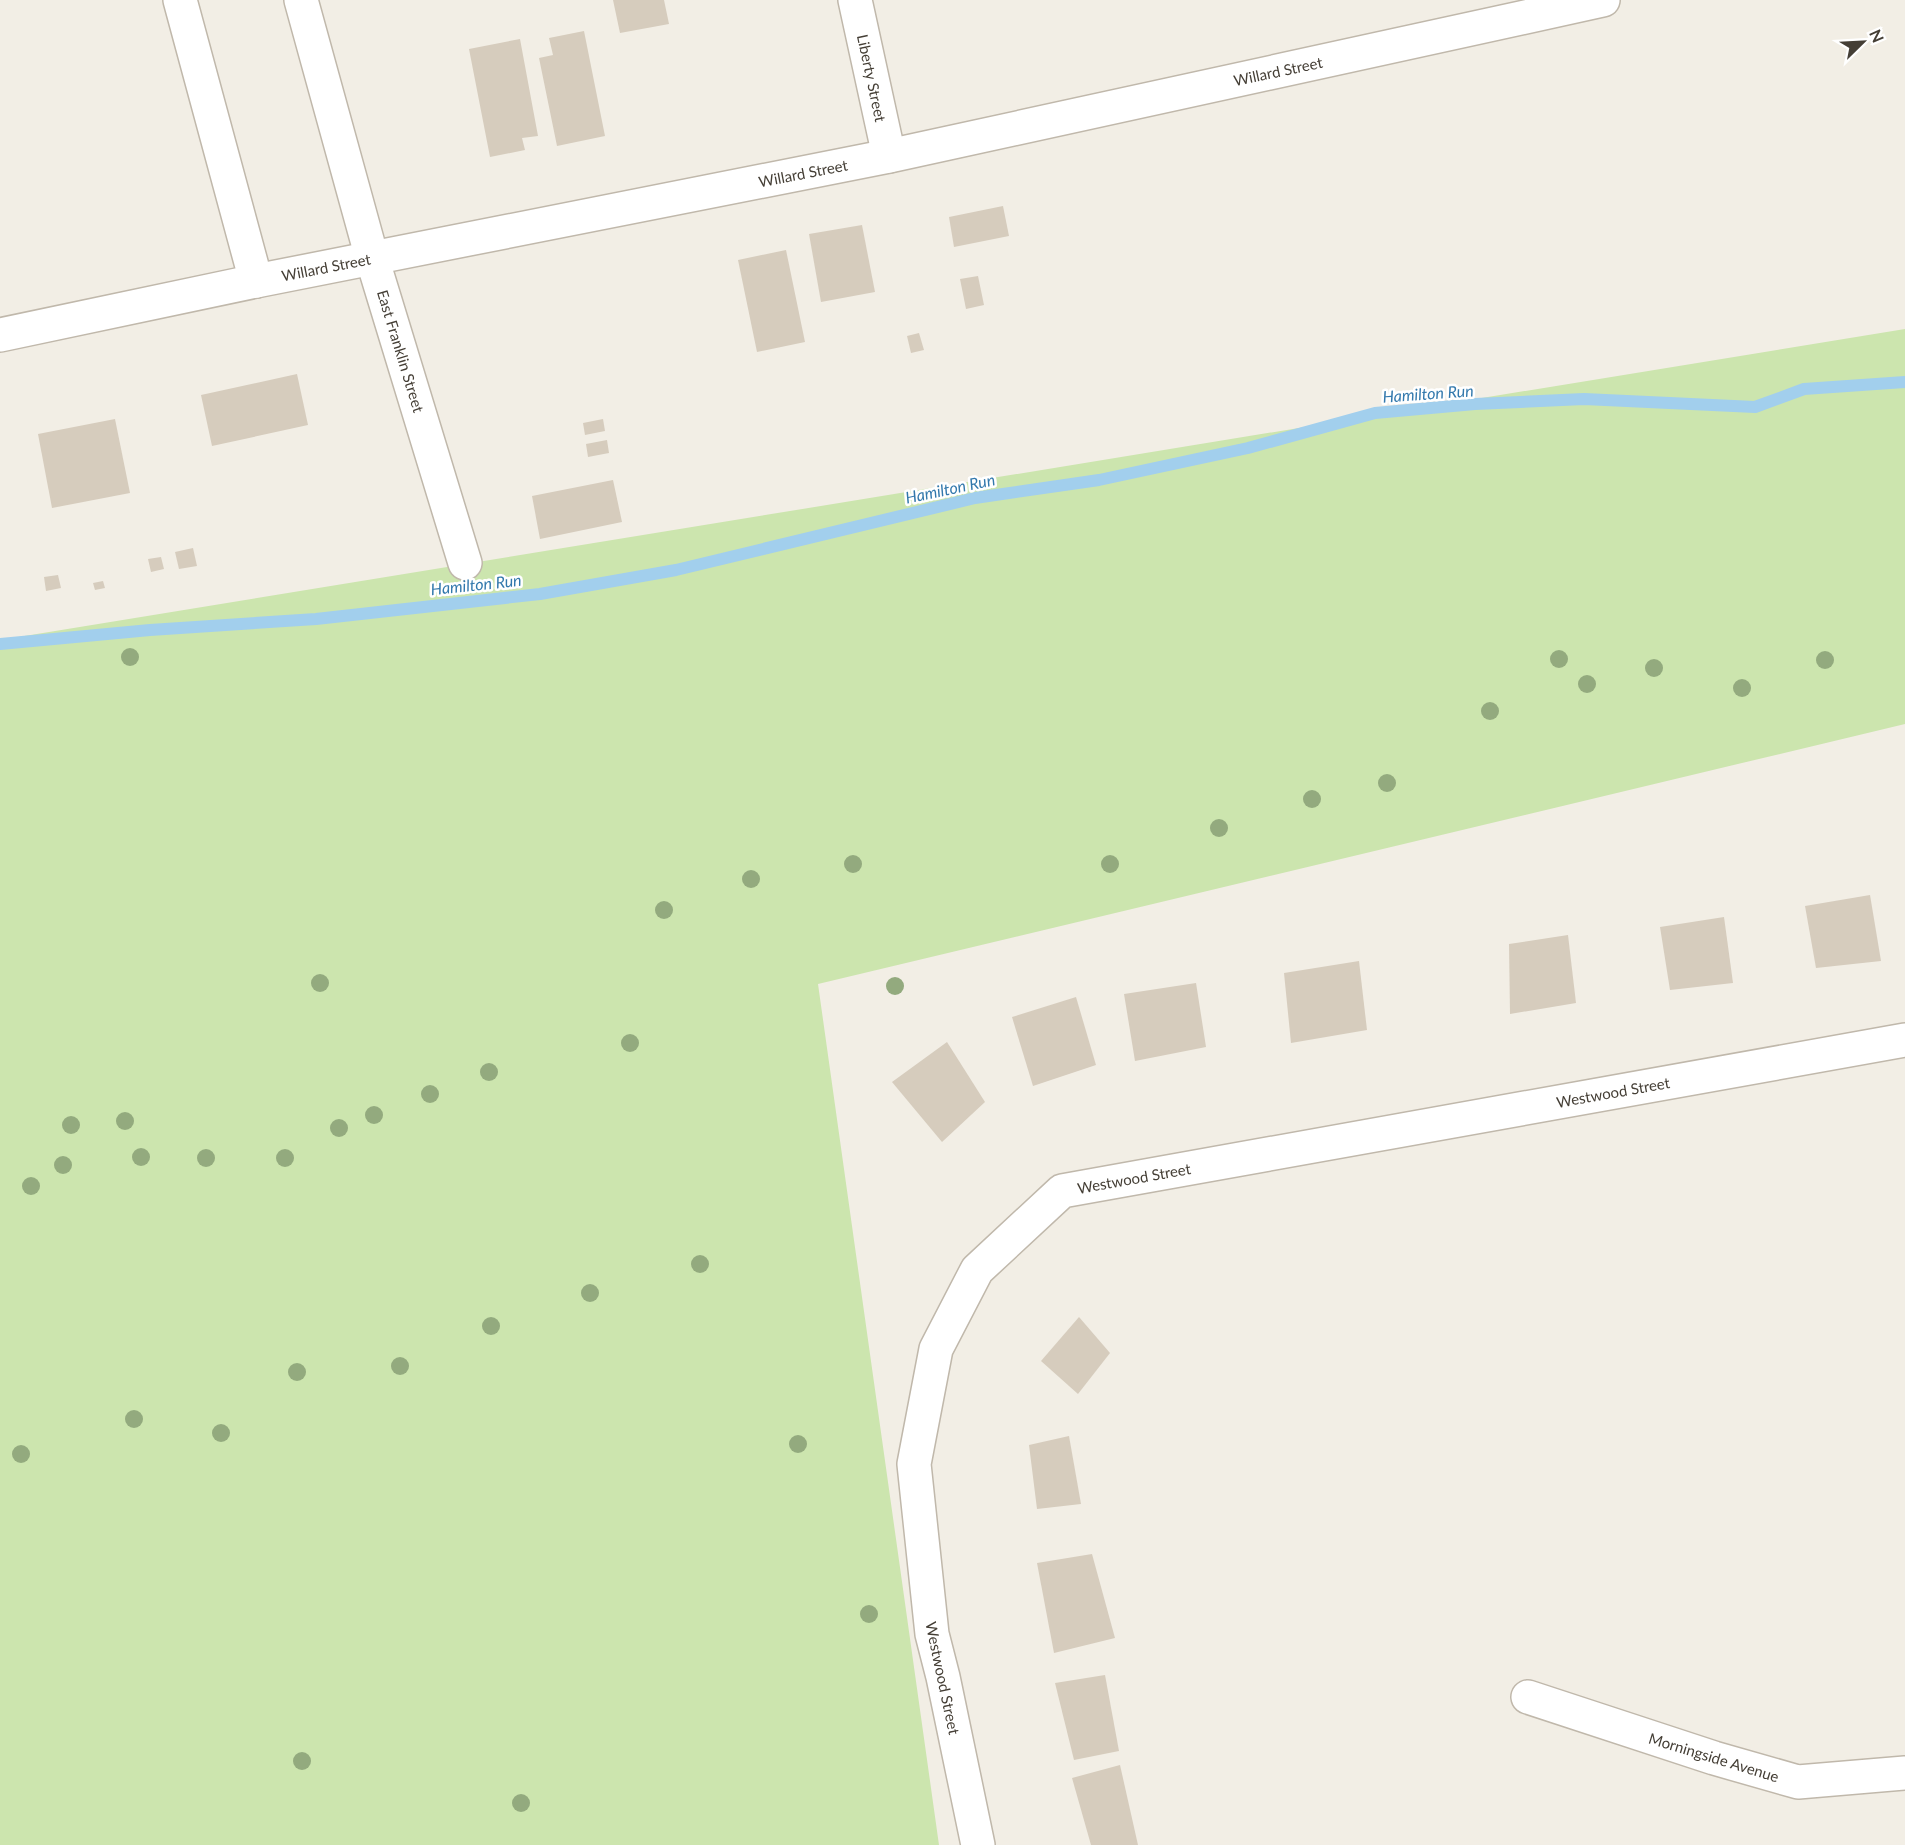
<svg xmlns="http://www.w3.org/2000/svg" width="1905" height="1845" viewBox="0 0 1905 1845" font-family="Lato,sans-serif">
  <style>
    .green { fill: #cce5ae }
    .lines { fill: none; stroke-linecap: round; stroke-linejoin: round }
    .stream { stroke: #a2cfed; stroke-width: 12 }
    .building { fill: #d6ccbd }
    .minor-casing { stroke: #c0b8ab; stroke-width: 36 }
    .minor { stroke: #fff; stroke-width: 33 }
    .tree { fill: #93aa7e }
    .labels { text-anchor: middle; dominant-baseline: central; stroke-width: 5; stroke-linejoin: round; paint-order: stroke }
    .street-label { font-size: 15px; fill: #443e35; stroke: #fff }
    .water-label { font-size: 16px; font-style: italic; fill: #3278ac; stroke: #fff }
  </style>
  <rect width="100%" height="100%" fill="#f2eee5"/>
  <!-- green -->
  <path class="green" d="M1905 329V724L818 984 939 1845H0V640Z"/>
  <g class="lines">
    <!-- stream -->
    <path class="stream" d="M0 644 150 630 316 619 540 594 676 570 975 498 1099 480 1248 448 1375 413 1475 404 1584 399 1755 407 1804 389 1905 382"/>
  </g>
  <!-- building -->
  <g class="building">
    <path d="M613 0H664L669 24 620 33Z"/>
    <path d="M584 31 605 136 557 146 539 58 553 55 549 38Z"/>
    <path d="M520 39 538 136 522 138 525 150 490 157 469 49Z"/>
    <path d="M1003 206 1009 236 954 247 949 217Z"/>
    <path d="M862 225 875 292 821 302 809 234Z"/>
    <path d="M786 250 805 342 757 352 738 260Z"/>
    <path d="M978 276 984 305 966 309 960 279Z"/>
    <path d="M919 333 924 350 911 353 907 336Z"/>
    <path d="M297 374 308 425 212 446 201 395Z"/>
    <path d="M115 419 130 493 52 508 38 434Z"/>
    <path d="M603 419 605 431 585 435 583 423Z"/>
    <path d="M607 440 609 453 588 457 586 444Z"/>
    <path d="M613 480 622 522 540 539 532 496Z"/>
    <path d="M193 548 197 566 179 569 175 552Z"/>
    <path d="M161 557 164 569 151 572 148 559Z"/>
    <path d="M58 575 61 588 46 591 44 577Z"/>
    <path d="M103 581 105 588 95 590 93 583Z"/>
    <path d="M1870 895 1881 961 1816 968 1805 906Z"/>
    <path d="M1724 917 1733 983 1670 990 1660 927Z"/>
    <path d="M1568 935 1576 1003 1510 1014 1509 944Z"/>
    <path d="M1359 961 1367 1030 1291 1043 1284 973Z"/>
    <path d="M1196 983 1206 1047 1135 1061 1124 994Z"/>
    <path d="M1076 997 1096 1065 1033 1086 1012 1017Z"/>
    <path d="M947 1042 985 1102 942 1142 892 1082Z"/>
    <path d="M1079 1317 1110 1353 1078 1394 1041 1361Z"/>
    <path d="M1069 1436 1081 1504 1037 1509 1029 1445Z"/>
    <path d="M1092 1554 1115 1638 1054 1653 1037 1563Z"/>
    <path d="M1105 1675 1119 1751 1074 1760 1055 1683Z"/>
    <path d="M1120 1765 1138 1845H1091L1072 1778Z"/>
  </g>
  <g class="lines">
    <defs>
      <g id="minor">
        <path d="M180 0 256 281"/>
        <path d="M301 0 372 258 465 563"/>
        <path d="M855 0 889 156"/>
        <path d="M0 335 256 281 889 156 1603 0"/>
        <path d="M1528 1697 1714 1758 1798 1782 1905 1773"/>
        <path d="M978 1845 943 1677 932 1634 914 1464 936 1349 977 1270 1062 1191 1905 1040"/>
      </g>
    </defs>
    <!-- minor casing -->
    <use href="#minor" class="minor-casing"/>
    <!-- minor -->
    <use href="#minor" class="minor"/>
  </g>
  <!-- trees -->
  <g class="tree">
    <circle cx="130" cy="657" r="9"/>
    <circle cx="1559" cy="659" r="9"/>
    <circle cx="1825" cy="660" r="9"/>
    <circle cx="1654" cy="668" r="9"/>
    <circle cx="1587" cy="684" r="9"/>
    <circle cx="1742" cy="688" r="9"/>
    <circle cx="1490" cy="711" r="9"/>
    <circle cx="1387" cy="783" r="9"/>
    <circle cx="1312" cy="799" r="9"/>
    <circle cx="1219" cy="828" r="9"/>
    <circle cx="853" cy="864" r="9"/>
    <circle cx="1110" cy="864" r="9"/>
    <circle cx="751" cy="879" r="9"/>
    <circle cx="664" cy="910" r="9"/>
    <circle cx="320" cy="983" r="9"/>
    <circle cx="895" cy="986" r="9"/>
    <circle cx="630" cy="1043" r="9"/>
    <circle cx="489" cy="1072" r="9"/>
    <circle cx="430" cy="1094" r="9"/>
    <circle cx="374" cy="1115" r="9"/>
    <circle cx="125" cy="1121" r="9"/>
    <circle cx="71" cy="1125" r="9"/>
    <circle cx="339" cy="1128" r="9"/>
    <circle cx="141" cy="1157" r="9"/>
    <circle cx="206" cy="1158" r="9"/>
    <circle cx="285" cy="1158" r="9"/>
    <circle cx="63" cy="1165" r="9"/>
    <circle cx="31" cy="1186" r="9"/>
    <circle cx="700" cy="1264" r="9"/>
    <circle cx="590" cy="1293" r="9"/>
    <circle cx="491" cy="1326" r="9"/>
    <circle cx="400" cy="1366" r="9"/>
    <circle cx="297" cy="1372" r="9"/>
    <circle cx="134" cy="1419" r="9"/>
    <circle cx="221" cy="1433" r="9"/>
    <circle cx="798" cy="1444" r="9"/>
    <circle cx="21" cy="1454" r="9"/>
    <circle cx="869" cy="1614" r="9"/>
    <circle cx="302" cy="1761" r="9"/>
    <circle cx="521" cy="1803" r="9"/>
  </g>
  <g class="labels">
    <!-- street labels -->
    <g class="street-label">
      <text transform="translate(1278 71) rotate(-12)">Willard Street</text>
      <text transform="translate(872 78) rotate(78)">Liberty Street</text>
      <text transform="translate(803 173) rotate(-11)">Willard Street</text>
      <text transform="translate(326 267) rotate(-11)">Willard Street</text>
      <text transform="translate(401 351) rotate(73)">East Franklin Street</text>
      <text transform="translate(1613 1092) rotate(-10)">Westwood Street</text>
      <text transform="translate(1134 1178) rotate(-10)">Westwood Street</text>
      <text transform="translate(943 1678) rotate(78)">Westwood Street</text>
      <text transform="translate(1714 1757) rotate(17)">Morningside Avenue</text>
    </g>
    <!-- water labels -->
    <g class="water-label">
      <text transform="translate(1428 393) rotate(-4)">Hamilton Run</text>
      <text transform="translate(950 488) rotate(-12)">Hamilton Run</text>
      <text transform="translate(476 584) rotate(-6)">Hamilton Run</text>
    </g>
  </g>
  <!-- north arrow -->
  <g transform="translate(1863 42) rotate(66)" stroke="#ffffff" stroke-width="4.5" paint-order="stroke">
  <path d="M0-4.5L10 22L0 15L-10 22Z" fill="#443e35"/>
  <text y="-9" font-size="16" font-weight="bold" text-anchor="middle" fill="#443e35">N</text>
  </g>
</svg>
